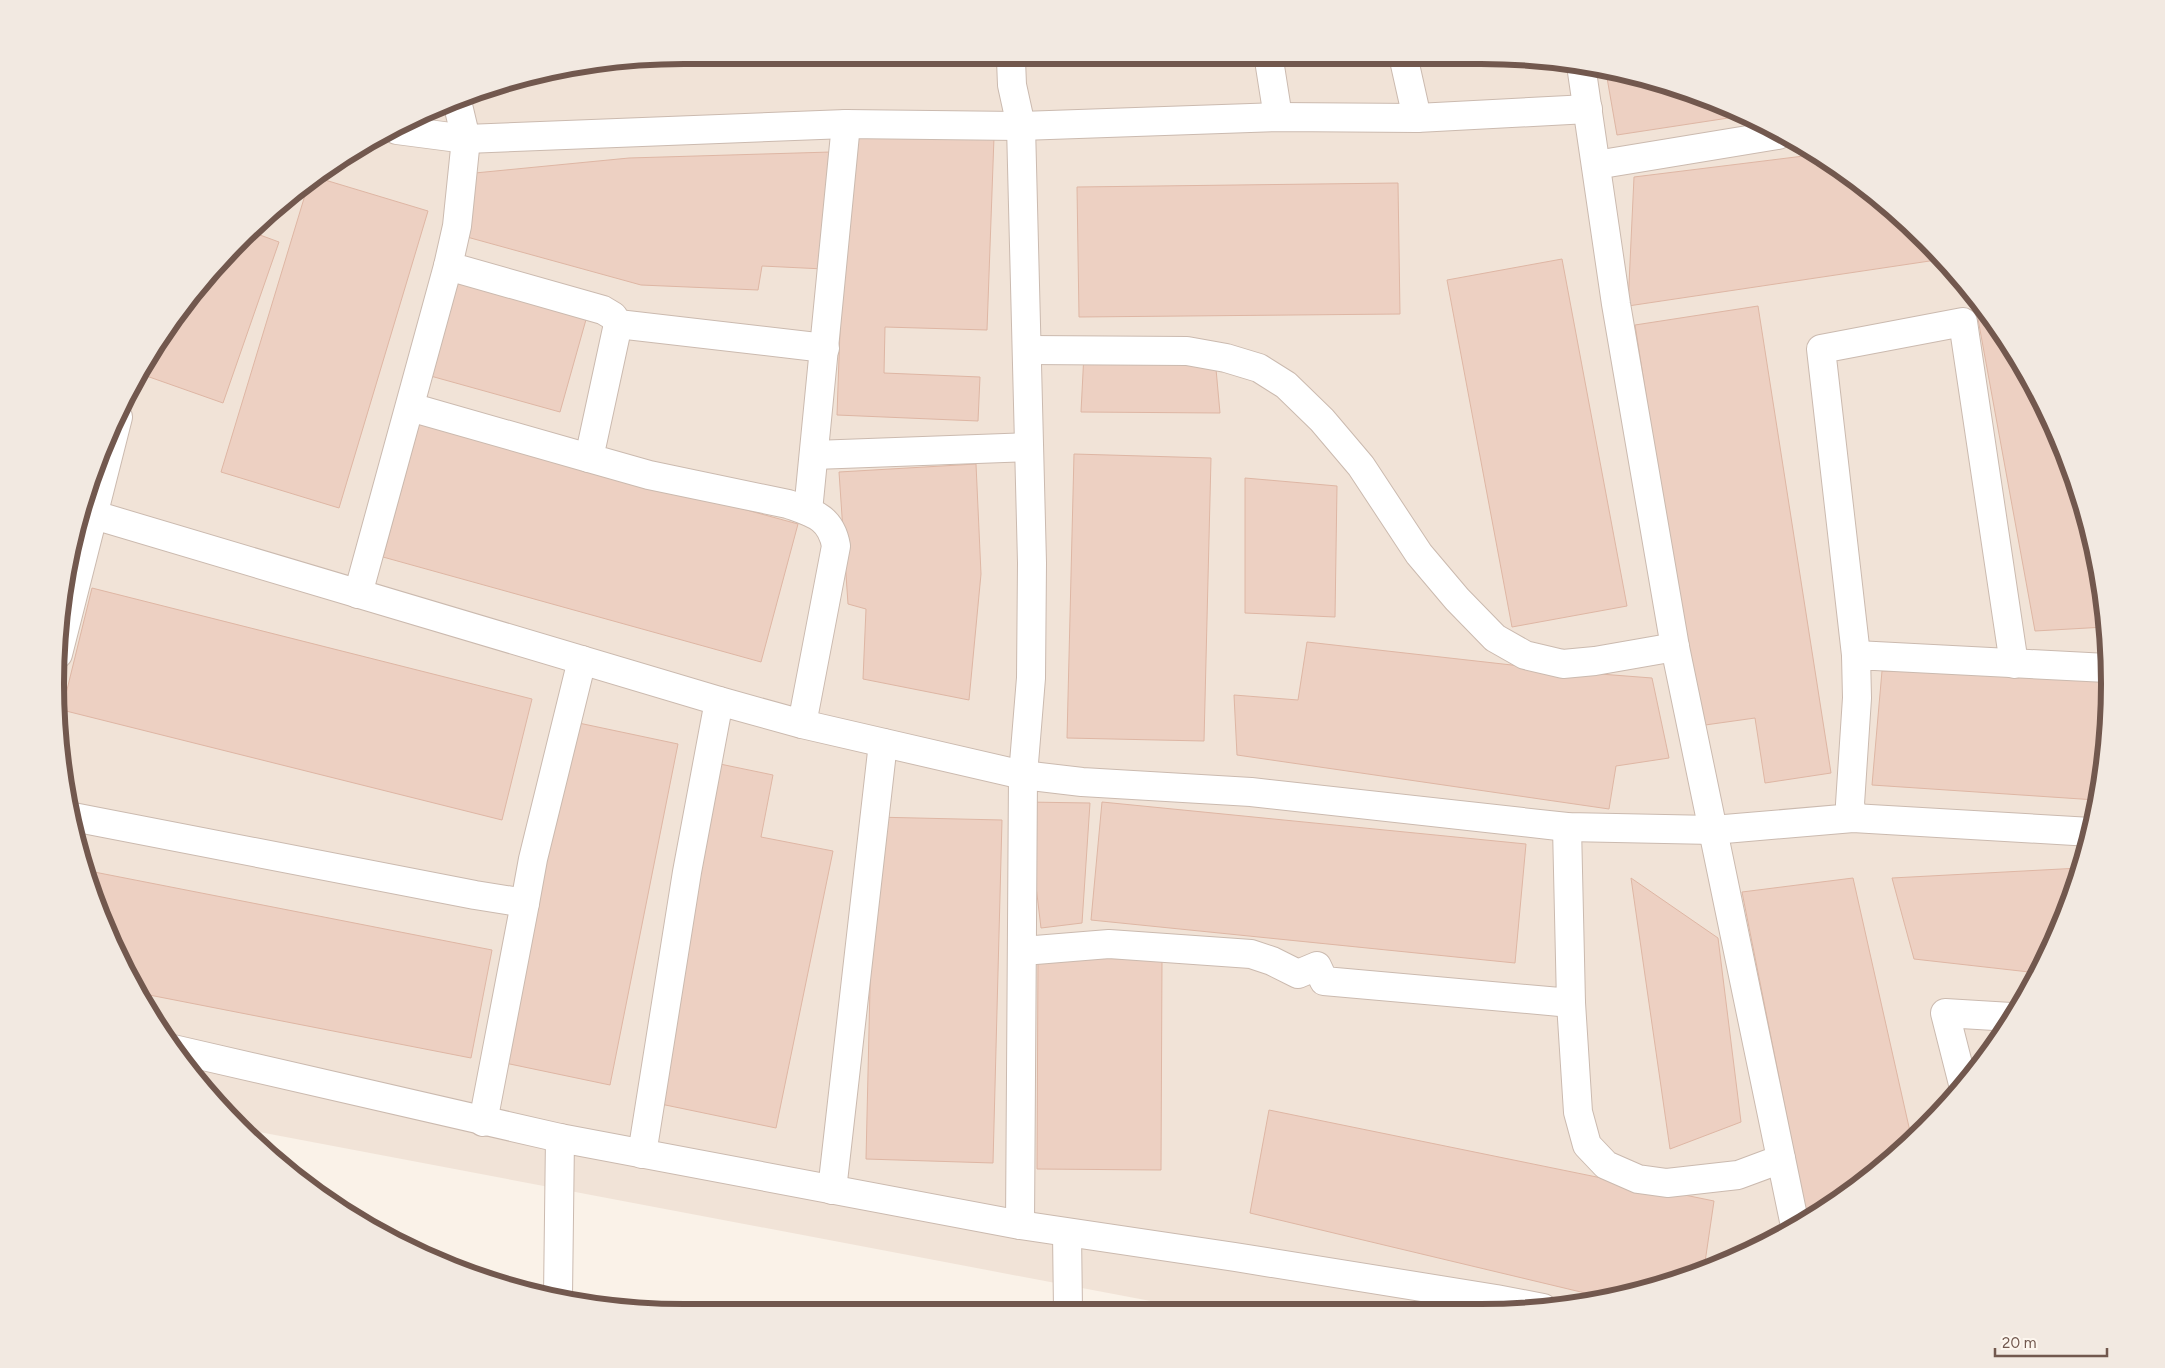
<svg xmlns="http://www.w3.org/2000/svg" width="2165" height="1368" viewBox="0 0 2165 1368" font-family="Figtree,sans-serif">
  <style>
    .residential { fill: #f1e3d7 }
    .building { fill: #edd0c2; stroke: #deb6a4 }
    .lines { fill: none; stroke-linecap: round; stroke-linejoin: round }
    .minor-casing { stroke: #cbbaaf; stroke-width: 30 }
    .minor { stroke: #fff; stroke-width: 28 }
    .rim { fill: none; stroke: #72584e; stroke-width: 6 }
  </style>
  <rect width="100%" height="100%" fill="#faf2e8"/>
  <!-- residential -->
  <path class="residential" d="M602 60H1563L1722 103 1864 185 1954 269 2026 370 2077 482 2105 602 2109 725 2088 847 2045 962 1980 1067 1864 1183 1759 1248 1644 1291 1522 1312 1198 1310 243 1129 211 1099 161 1033 103 925 77 847 55 684 67 562 88 482 139 370 185 301 239 239 334 161 482 88Z"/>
  <!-- building -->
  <g class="building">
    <path d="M1606 72 1722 103 1734 110 1735 117 1617 135Z"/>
    <path d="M847 131 994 137 987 330 885 327 884 373 980 377 978 421 837 415Z"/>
    <path d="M831 152 824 269 762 266 758 290 641 285 467 237 475 173 629 158Z"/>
    <path d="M1812 155 1864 185 1943 259 1628 306 1634 177Z"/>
    <path d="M315 177 428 211 339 508 221 472 309 182Z"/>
    <path d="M1398 183 1400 314 1079 317 1077 187Z"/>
    <path d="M249 231 279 242 223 403 138 373 185 301 239 239Z"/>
    <path d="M1562 259 1627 606 1512 627 1447 280Z"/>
    <path d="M453 279 587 316 560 412 427 375Z"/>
    <path d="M1974 297 2026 370 2077 482 2105 602V627L2035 631Z"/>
    <path d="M1758 306 1831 773 1765 783 1755 718 1698 726 1635 325Z"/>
    <path d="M1084 353 1215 358 1220 413 1081 412Z"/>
    <path d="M420 421 798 524 761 662 383 557Z"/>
    <path d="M1074 454 1211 458 1204 741 1067 738Z"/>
    <path d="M976 464 981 574 969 700 863 679 866 609 848 604 839 472Z"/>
    <path d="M1245 478 1337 486 1335 617 1245 613Z"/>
    <path d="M92 588 532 699 502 820 62 710Z"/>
    <path d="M1307 642 1574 672 1652 678 1669 758 1616 766 1609 809 1237 755 1234 695 1298 700Z"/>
    <path d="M1882 671 2107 676 2109 725 2096 800 1872 785Z"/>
    <path d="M574 722 678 744 610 1085 505 1063Z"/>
    <path d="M720 764 773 775 761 837 833 851 776 1128 651 1102Z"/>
    <path d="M1026 802 1090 803 1082 923 1041 928Z"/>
    <path d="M1102 802 1526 844 1515 963 1091 920Z"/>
    <path d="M874 817 1002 820 993 1163 866 1159Z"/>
    <path d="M2080 868 2045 962 2038 973 1914 959 1892 878Z"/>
    <path d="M84 870 492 950 471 1058 139 993 103 925Z"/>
    <path d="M1631 878 1718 938 1741 1122 1670 1149Z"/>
    <path d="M1853 878 1911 1136 1864 1183 1807 1218 1742 892Z"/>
    <path d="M1038 958 1162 959 1161 1170 1037 1169Z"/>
    <path d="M1269 1110 1714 1201 1704 1269 1644 1291 1606 1298 1250 1213Z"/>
  </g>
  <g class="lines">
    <defs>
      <g id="minor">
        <path d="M1011 60 1012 85 1021 126 1032 563 1031 678 1023 775 1020 1225"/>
        <path d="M1269 60 1278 117"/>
        <path d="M1404 60 1417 118"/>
        <path d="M1581 65 1616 304 1675 647 1795 1226"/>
        <path d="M457 101 466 139 457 226 448 266 603 310 613 316 618 324 589 458 649 475 788 504C813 513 831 517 836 546L802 724"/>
        <path d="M397 130 466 139 846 124 1021 126 1278 117 1417 118 1588 109"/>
        <path d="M1596 165 1778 135"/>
        <path d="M618 324 825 348"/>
        <path d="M1028 350 1187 351 1226 358 1259 368 1286 385 1322 420 1361 466 1419 554 1457 599 1495 638 1525 655 1563 664 1595 661 1675 647"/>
        <path d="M410 407 589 458"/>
        <path d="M814 455 1029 447"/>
        <path d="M81 511 719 701 802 724 1023 775 1082 782 1251 792 1567 827 1713 830 1853 818 2091 832"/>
        <path d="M808 511 846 124"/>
        <path d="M358 594 448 266"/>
        <path d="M58 654 118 417"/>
        <path d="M1856 655 1821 349 1963 322 2014 664"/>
        <path d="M73 817 475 895 525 903 533 859 582 660"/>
        <path d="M1853 818 1850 804 1857 698 1856 655 2107 668"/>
        <path d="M1023 951 1109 944 1251 954 1272 961 1298 974 1317 966 1324 981 1571 1003 1567 827"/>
        <path d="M1571 1003 1578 1112 1587 1145 1606 1165 1638 1179 1667 1183 1738 1175 1781 1159"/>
        <path d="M173 1049 560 1138 1020 1225 1235 1257 1496 1299 1543 1308"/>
        <path d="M1963 1084 1945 1013 2011 1017"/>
        <path d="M483 1122 525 903"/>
        <path d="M642 1154 687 872 719 701"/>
        <path d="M832 1190 883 743"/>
        <path d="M1067 1233 1068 1310"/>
        <path d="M558 1296 560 1138"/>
      </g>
    </defs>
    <!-- minor casing -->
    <use href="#minor" class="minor-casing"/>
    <!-- minor -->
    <use href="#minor" class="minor"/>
  </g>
  <!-- crop -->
  <path d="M0 0H2165V1368H0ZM684 64H1481A620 620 0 0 1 2101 684V684A620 620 0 0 1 1481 1304H684A620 620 0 0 1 64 684V684A620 620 0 0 1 684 64Z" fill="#f2e9e1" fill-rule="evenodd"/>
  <path class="rim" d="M684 64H1481A620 620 0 0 1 2101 684V684A620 620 0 0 1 1481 1304H684A620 620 0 0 1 64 684V684A620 620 0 0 1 684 64Z"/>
  <!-- scale -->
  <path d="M1995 1348v8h112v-8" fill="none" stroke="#72584e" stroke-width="2.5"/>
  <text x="2002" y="1348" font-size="15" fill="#72584e" stroke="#fdf6ee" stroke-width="4" paint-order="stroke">20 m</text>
</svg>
